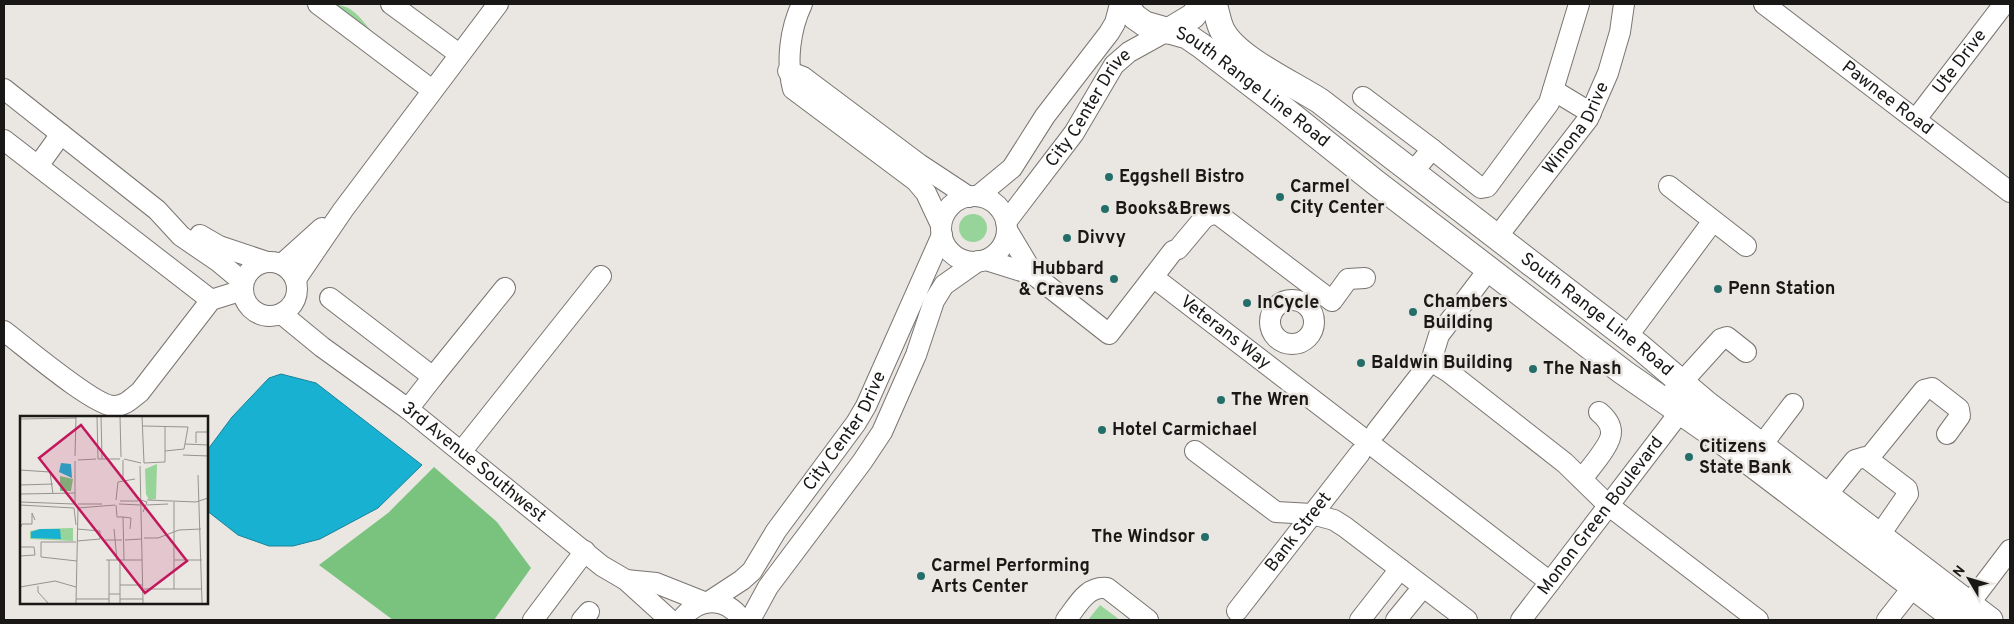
<svg xmlns="http://www.w3.org/2000/svg" width="2014" height="624" viewBox="0 0 2014 624" font-family="Overpass,sans-serif">
  <style>
    .green { fill: #97d49a }
    .forest { fill: #79c37e }
    .water { fill: #18b1d1; stroke: #188399 }
    .lines { fill: none; stroke-linecap: round; stroke-linejoin: round }
    .minor-casing { stroke: #797571; stroke-width: 22 }
    .major-casing { stroke: #797571; stroke-width: 27 }
    .minor { stroke: #fff; stroke-width: 20 }
    .major { stroke: #fff; stroke-width: 25 }
    .poi-dot { fill: #246e6a; stroke: #eae6e2; stroke-width: 2 }
    .labels { text-anchor: middle; dominant-baseline: central; stroke-width: 5; stroke-linejoin: round; paint-order: stroke }
    .street-label { font-size: 18px; fill: #191816; stroke: #eae6e2 }
    .poi-label { font-size: 18px; font-weight: bold; fill: #191816; stroke: #eae6e2; text-anchor: start }
    .inset-road { fill: none; stroke: #969490; stroke-width: 1 }
    .view { fill: #c2185b; fill-opacity: 0.15; stroke: #c2185b; stroke-width: 2.5 }
    .inset-edge { fill: none; stroke: #191816; stroke-width: 2.5 }
  </style>
  <rect width="100%" height="100%" fill="#eae6e2"/>
  <!-- green -->
  <g class="green">
    <path d="M326 4C352 4 356 13 372 32Z"/>
    <circle cx="973" cy="228" r="14"/>
    <path d="M1100 605 1120 620H1088Z"/>
  </g>
  <!-- forest -->
  <path class="forest" d="M434 467 497 522 531 568 494 620H393L319 565 388 513Z"/>
  <!-- water -->
  <path class="water" d="M281 374 316 383 422 465 378 508 320 539 293 546H269L238 535 206 510V452L232 417 269 378Z"/>
  <g class="lines">
    <defs>
      <g id="minor">
        <path d="M318 4 432 90"/>
        <path d="M391 4 459 54"/>
        <path d="M802 4C790 29 786 62 793 89L916 181 926 193 941 225"/>
        <path id="s1" d="M1764 4 2010 192"/>
        <path d="M788 71 803 77 919 164 969 197"/>
        <path d="M4 89 157 210 181 236 219 262 243 282"/>
        <path d="M1553 90 1591 113"/>
        <path d="M1363 97 1432 149"/>
        <path id="s2" d="M1916 119 2004 4"/>
        <path d="M4 140 211 300"/>
        <path d="M38 166 61 134"/>
        <path d="M1413 172 1432 149 1481 188 1487 187 1549 103 1579 4"/>
        <path d="M1669 186 1746 246"/>
        <path d="M978 196 1012 168 1045 116 1109 33 1115 23 1120 4"/>
        <circle cx="974" cy="229" r="33"/>
        <path id="s3" d="M1006 222 1074 133 1114 65 1129 52 1167 31"/>
        <path id="s4" d="M1007 230 1034 275 1109 334 1153 277 1550 582"/>
        <path d="M200 235 219 246 267 262"/>
        <path id="s5" d="M1497 237 1588 119 1608 73 1620 32 1624 4"/>
        <path d="M986 260 1034 275"/>
        <circle cx="270" cy="289" r="27"/>
        <path d="M282 264 322 228"/>
        <path d="M1153 277 1173 251 1178 249 1204 218 1212 214 1219 215 1332 301 1348 279 1365 278"/>
        <path d="M296 279 343 210 498 4"/>
        <path d="M330 298 433 377 408 409"/>
        <circle cx="1292" cy="322" r="22"/>
        <path id="s6" d="M283 315 322 347 408 409 602 566 626 580 670 620"/>
        <path d="M4 331C23 345 94 406 114 406 125 406 131 399 140 392L211 300 243 290"/>
        <path d="M1627 337 1713 221"/>
        <path d="M1431 361 1450 373 1565 463 1608 505 1758 620"/>
        <path d="M433 377 505 288"/>
        <path d="M1673 392 1721 339 1727 337 1746 352"/>
        <path d="M1376 432 1431 361 1439 335 1489 269"/>
        <path d="M1195 451 1276 512 1312 514 1334 520 1345 527 1467 620"/>
        <path d="M461 452 601 276"/>
        <path d="M1752 458 1793 404"/>
        <path d="M1868 459 1924 390 1932 388 1959 409 1960 416 1947 434"/>
        <path d="M1582 479C1589 469 1612 444 1611 432 1611 424 1605 417 1599 412"/>
        <path d="M1826 496 1855 460 1865 457 1907 489 1908 494 1879 536"/>
        <path d="M626 580 656 583 704 602"/>
        <path id="s7" d="M710 601 742 580 752 571 776 531 856 423 866 406 942 235"/>
        <path d="M1969 604 2010 550"/>
        <path id="s8" d="M1237 611 1360 453"/>
        <path d="M533 620 585 551"/>
        <path d="M582 620 589 612"/>
        <path d="M681 620C698 597 726 596 742 620"/>
        <path d="M750 620 768 587 862 462 882 432 916 355 934 301 944 285 978 261"/>
        <path d="M1066 620C1078 605 1086 586 1107 588L1148 620"/>
        <path d="M1360 620 1400 569"/>
        <path d="M1396 620 1423 587"/>
        <path id="s9" d="M1521 620 1680 412"/>
        <path d="M1887 620 1913 587"/>
      </g>
      <g id="major">
        <path id="s10" d="M1125 4 1135 17 1145 24 1187 36 1203 47 1285 110 1375 182 1623 372 1715 436 1957 620"/>
        <path id="s11" d="M1214 4C1217 12 1218 22 1222 30 1236 58 1294 84 1320 101L1640 347 1707 404 1990 620"/>
        <path d="M1168 31 1193 16 1202 4"/>
      </g>
    </defs>
    <!-- minor casing -->
    <use href="#minor" class="minor-casing"/>
    <!-- major casing -->
    <use href="#major" class="major-casing"/>
    <!-- minor -->
    <use href="#minor" class="minor"/>
    <!-- major -->
    <use href="#major" class="major"/>
  </g>
  <!-- markers -->
  <g class="poi-dot">
    <circle cx="1109" cy="177" r="5"/>
    <circle cx="1280" cy="197" r="5"/>
    <circle cx="1105" cy="209" r="5"/>
    <circle cx="1067" cy="238" r="5"/>
    <circle cx="1114" cy="279" r="5"/>
    <circle cx="1718" cy="289" r="5"/>
    <circle cx="1247" cy="303" r="5"/>
    <circle cx="1413" cy="312" r="5"/>
    <circle cx="1361" cy="363" r="5"/>
    <circle cx="1533" cy="369" r="5"/>
    <circle cx="1221" cy="400" r="5"/>
    <circle cx="1102" cy="430" r="5"/>
    <circle cx="1689" cy="457" r="5"/>
    <circle cx="1205" cy="537" r="5"/>
    <circle cx="921" cy="576" r="5"/>
  </g>
  <g class="labels">
    <!-- street labels -->
    <g class="street-label">
      <text stroke="none"><textPath href="#s2" startOffset="72">Ute Drive</textPath></text>
      <text stroke="none"><textPath href="#s10" startOffset="155">South Range Line Road</textPath></text>
      <text stroke="none"><textPath href="#s1" startOffset="155">Pawnee Road</textPath></text>
      <text stroke="none"><textPath href="#s3" startOffset="141">City Center Drive</textPath></text>
      <text stroke="none"><textPath href="#s5" startOffset="135">Winona Drive</textPath></text>
      <text stroke="none"><textPath href="#s11" startOffset="499">South Range Line Road</textPath></text>
      <text stroke="none"><textPath href="#s4" startOffset="311">Veterans Way</textPath></text>
      <text stroke="none"><textPath href="#s7" startOffset="220">City Center Drive</textPath></text>
      <text stroke="none"><textPath href="#s6" startOffset="241">3rd Avenue Southwest</textPath></text>
      <text stroke="none"><textPath href="#s9" startOffset="131">Monon Green Boulevard</textPath></text>
      <text stroke="none"><textPath href="#s8" startOffset="100">Bank Street</textPath></text>
    </g>
    <!-- poi labels -->
    <g class="poi-label">
      <text x="1119" y="177">Eggshell Bistro</text>
      <text x="1290" y="187">Carmel<tspan x="1290" dy="21">City Center</tspan></text>
      <text x="1115" y="209">Books&amp;Brews</text>
      <text x="1077" y="238">Divvy</text>
      <text x="1104" y="269" text-anchor="end">Hubbard<tspan x="1104" dy="21">&amp; Cravens</tspan></text>
      <text x="1728" y="289">Penn Station</text>
      <text x="1423" y="302">Chambers<tspan x="1423" dy="21">Building</tspan></text>
      <text x="1257" y="303">InCycle</text>
      <text x="1371" y="363">Baldwin Building</text>
      <text x="1543" y="369">The Nash</text>
      <text x="1231" y="400">The Wren</text>
      <text x="1112" y="430">Hotel Carmichael</text>
      <text x="1699" y="447">Citizens<tspan x="1699" dy="21">State Bank</tspan></text>
      <text x="1195" y="537" text-anchor="end">The Windsor</text>
      <text x="931" y="566">Carmel Performing<tspan x="931" dy="21">Arts Center</tspan></text>
    </g>
  </g>
  <!-- overview -->
  <g transform="translate(20 416)">
    <rect width="188" height="188" fill="#eae6e2"/>
    <path d="M137 48 136 83 129 84 126 78 125 53ZM53 112V125L10 123V115L20 113Z" fill="#97d49a"/>
    <path d="M40 60 53 63 51 75H40Z" fill="#79c37e"/>
    <path d="M41 47 51 48 52 62 39 56ZM20 113H40L41 123 11 122V116Z" fill="#18b1d1"/>
    <path class="inset-road" d="M77 0 78 43H100M81 0 82 43M100 0 101 41M122 0 124 47M0 3 56 2M123 10 168 11 164 33 145 35M176 27V16H188M165 28 188 29M163 39 188 40M55 40 56 1M104 43 121 47M58 44 76 43M103 44V63M124 47 145 46V10M120 50 123 187M0 54 30 56 33 78M178 59 182 187M98 66 115 63M0 69 33 68M0 78 55 77M96 84 98 66M121 84 127 86 123 96M127 84 176 86 188 82M100 85H118M0 86 54 88M154 86V173M55 88V45M58 88H82M99 88 120 89M0 89 54 92M96 89 97 101H103L104 144M127 89 148 88M54 92 56 109M58 92 95 89M103 101 111 102 110 113M0 113 2 108H12V97L15 104M57 113 80 115V123L57 125M94 113 97 144M124 122H138L159 114 181 113M85 124H102M105 124 121 123M56 126H21V141L57 145M0 131H14L15 139 0 140M86 144H122M89 144V178M154 144H182M100 169H123M18 170V176L28 187M0 171 35 165 56 171M124 173H182M56 183H89M100 183H123M56 187 58 93M89 187V178H100M100 187V144"/>
    <path class="view" d="M61 9 167 145 125 177 19 42Z"/>
    <rect width="188" height="188" class="inset-edge"/>
  </g>
  <!-- border -->
  <rect width="2014" height="624" fill="none" stroke="#191816" stroke-width="10"/>
  <!-- north arrow -->
  <g transform="translate(1969 579) rotate(308)" stroke="#eae6e2" stroke-width="4" paint-order="stroke">
  <path d="M0-4L9 19L0 12L-9 19Z" fill="#191816"/>
  <text y="-8" font-size="14" font-weight="bold" text-anchor="middle" fill="#191816">N</text>
  </g>
</svg>
